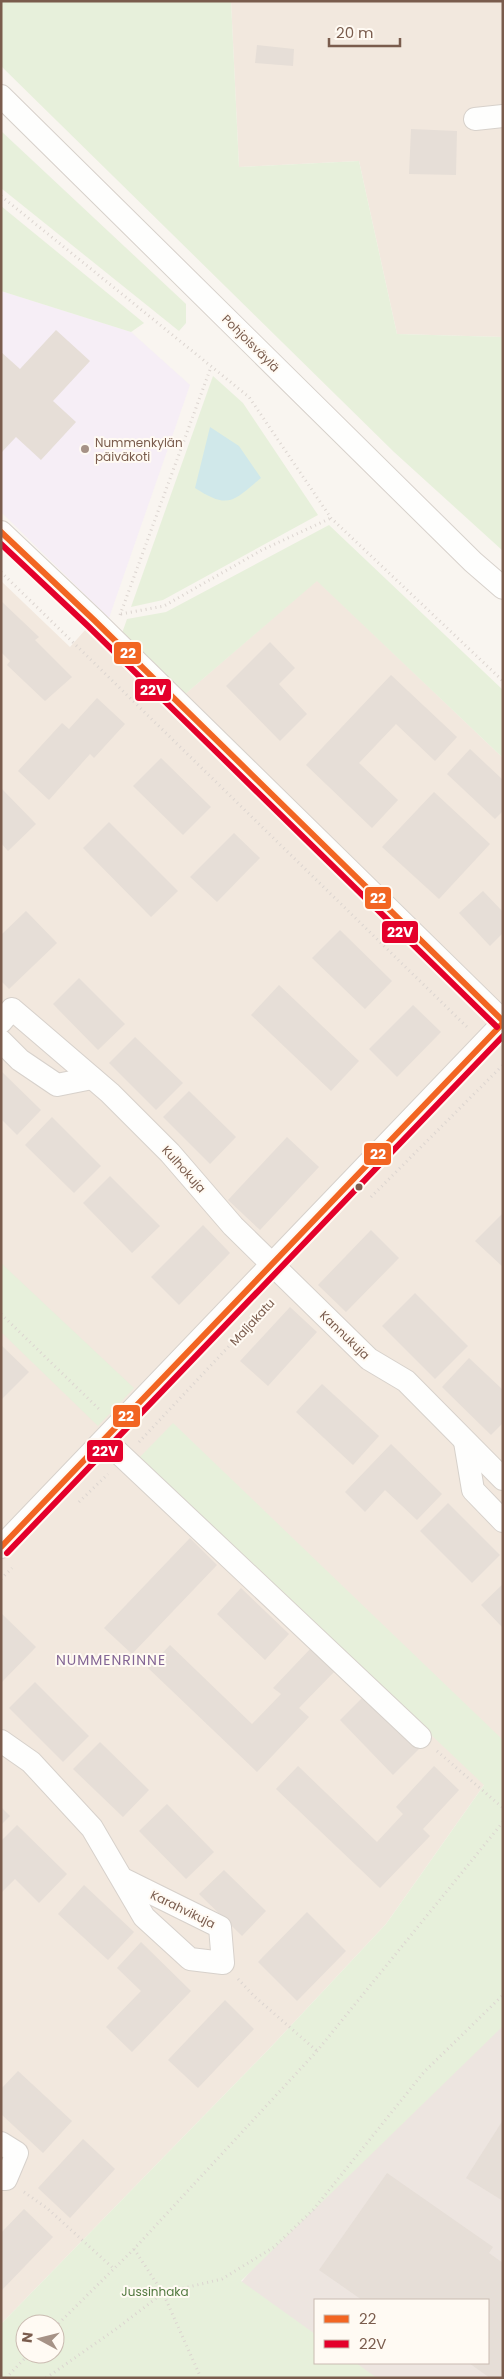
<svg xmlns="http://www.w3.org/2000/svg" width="504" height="2379" viewBox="0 0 504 2379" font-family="Poppins,sans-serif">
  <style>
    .residential { fill: #f2e8de }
    .industrial { fill: #ede5e0; fill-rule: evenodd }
    .education { fill: #f6eef6 }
    .green { fill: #e7f0db; fill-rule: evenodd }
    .water { fill: #d0e8ea }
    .building { fill: #e6ded7 }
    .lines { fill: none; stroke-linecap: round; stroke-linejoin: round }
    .minor-casing { stroke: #d7d1cb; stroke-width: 24 }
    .path { stroke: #dcd5d0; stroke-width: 3; stroke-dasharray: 1 4; stroke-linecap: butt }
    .minor { stroke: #fefefd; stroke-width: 22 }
    .bus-1-casing { stroke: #fffaf3; stroke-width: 10 }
    .bus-2-casing { stroke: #fffaf3; stroke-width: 10 }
    .bus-1 { stroke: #f26522; stroke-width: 6 }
    .bus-2 { stroke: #e4002b; stroke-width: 6 }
    .poi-dot { fill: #a69286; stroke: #fffaf3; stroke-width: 2 }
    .bus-dot { fill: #7a5c4d; stroke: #fffaf3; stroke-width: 2 }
    .labels { text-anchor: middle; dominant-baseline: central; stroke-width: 4; stroke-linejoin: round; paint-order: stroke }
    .street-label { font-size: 12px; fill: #7a5c4d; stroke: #fffaf3 }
    .poi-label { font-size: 12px; fill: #7a5c4d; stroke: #fffaf3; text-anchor: start }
    .park-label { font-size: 12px; fill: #537a41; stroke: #fffaf3 }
    .neighbourhood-label { font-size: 14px; letter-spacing: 1px; fill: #846695; stroke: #fffaf3 }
    .line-badge { stroke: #fffaf3; stroke-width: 2 }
    .badge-label { font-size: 14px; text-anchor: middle; font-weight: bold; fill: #fff }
  </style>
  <rect width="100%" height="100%" fill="#f9f5f0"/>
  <!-- residential -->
  <g class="residential">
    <path d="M231 1H503V337L397 334 359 161 239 167Z"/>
    <path d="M317 580 503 758V1758L386 1924 269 2049 1 2324V581L70 647 94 620 177 701Z"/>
  </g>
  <!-- industrial -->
  <path class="industrial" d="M503 1962V2378H163ZM315 2300H488V2363H315Z"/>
  <!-- education -->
  <path class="education" d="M1 291 131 332 190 385 109 618 1 512Z"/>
  <!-- green -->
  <g class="green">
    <path d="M1 1H231L239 167 359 161 397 334 503 337V551L394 452 1 66Z"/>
    <path d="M1 131 186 304V323L179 331 1 188Z"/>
    <path d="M1 206 144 323 131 332 1 291Z"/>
    <path d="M213 376 243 403 318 515 163 600 131 607Z"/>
    <path d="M329 525 503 690V758L317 581 183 696 121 636 127 619 166 612Z"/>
    <path d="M1 1263 134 1388 98 1426 1 1332Z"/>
    <path d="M173 1423 503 1740V2026L241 2281 315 2334V2363H356L377 2378H1V2324L269 2049 386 1924 484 1785 139 1458ZM25 2324H55V2354H25Z"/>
  </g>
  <!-- water -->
  <path class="water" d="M210 427 239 446 261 478C233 501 229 510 195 488Z"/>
  <!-- building -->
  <g class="building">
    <path d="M257 45 294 49 293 66 255 63Z"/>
    <path d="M411 129 457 131 456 175 409 174Z"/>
    <path d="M56 330 90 361 53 401 76 422 41 460 16 437 1 453V352L20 369Z"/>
    <path d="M1 601 39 637 35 640 72 677 45 701 7 665 10 661 1 652Z"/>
    <path d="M270 642 295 668 279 684 307 714 280 741 226 686Z"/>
    <path d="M391 675 457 737 435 761 396 724 359 763 398 800 372 828 306 765Z"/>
    <path d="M97 698 125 724 94 758 90 754 49 800 18 771 62 723 69 729Z"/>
    <path d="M470 749 503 780V811L495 819 447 774Z"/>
    <path d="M161 758 211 807 183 835 133 786Z"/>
    <path d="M1 788 36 824 8 851 1 843Z"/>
    <path d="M434 792 490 844 439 899 382 847Z"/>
    <path d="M109 822 178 891 151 917 83 848Z"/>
    <path d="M234 833 260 858 217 902 190 877Z"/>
    <path d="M483 891 503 912V933L490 946 459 913Z"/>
    <path d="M26 911 57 943 9 989 1 981V935Z"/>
    <path d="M340 930 392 981 365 1009 312 958Z"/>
    <path d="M79 978 125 1024 98 1050 53 1004Z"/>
    <path d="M279 985 359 1061 331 1091 251 1015Z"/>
    <path d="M413 1005 441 1032 397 1077 369 1049Z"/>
    <path d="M135 1037 183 1083 156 1110 109 1063Z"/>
    <path d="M1 1071 41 1110 17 1135 1 1119Z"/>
    <path d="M189 1091 236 1137 210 1164 163 1117Z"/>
    <path d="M52 1117 101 1166 74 1193 25 1145Z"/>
    <path d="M287 1137 319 1167 260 1230 228 1200Z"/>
    <path d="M110 1176 160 1226 132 1253 83 1203Z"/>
    <path d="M503 1213V1267L475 1241Z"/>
    <path d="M203 1225 230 1253 179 1305 151 1277Z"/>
    <path d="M371 1230 399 1258 346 1312 318 1285Z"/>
    <path d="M415 1293 468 1346 435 1379 382 1326Z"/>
    <path d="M290 1307 317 1332 268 1386 240 1361Z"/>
    <path d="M1 1345 29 1372 1 1400Z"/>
    <path d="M469 1358 503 1390V1423L491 1435 442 1387Z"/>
    <path d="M322 1384 379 1436 353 1465 296 1412Z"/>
    <path d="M391 1444 442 1494 417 1520 385 1490 365 1512 345 1492Z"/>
    <path d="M448 1503 500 1555 472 1583 420 1531Z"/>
    <path d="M190 1538 217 1565 132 1654 104 1628Z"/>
    <path d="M503 1584V1628L481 1605Z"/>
    <path d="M241 1588 289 1634 265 1660 217 1614Z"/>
    <path d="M1 1613 36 1647 1 1683Z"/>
    <path d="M170 1645 252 1724 281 1694 273 1688 312 1647 336 1670 299 1708 309 1717 257 1772 148 1668Z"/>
    <path d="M35 1682 89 1736 63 1762 9 1708Z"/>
    <path d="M365 1695 419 1749 393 1775 340 1720Z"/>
    <path d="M100 1742 149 1790 123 1817 73 1769Z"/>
    <path d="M298 1766 377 1842 403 1814 396 1807 434 1766 459 1790 423 1829 430 1836 380 1888 276 1789Z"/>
    <path d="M167 1804 214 1852 186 1879 139 1831Z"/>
    <path d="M1 1807 10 1816 1 1825Z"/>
    <path d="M17 1825 67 1874 39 1903 15 1879 1 1893V1841Z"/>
    <path d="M224 1870 266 1911 242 1936 199 1894Z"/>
    <path d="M84 1885 134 1932 108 1960 58 1914Z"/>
    <path d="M307 1912 346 1951 297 2001 258 1962Z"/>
    <path d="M141 1942 191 1991 132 2052 106 2027 141 1991 117 1968Z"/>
    <path d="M225 2000 254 2029 198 2088 168 2060Z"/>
    <path d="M18 2071 72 2121 43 2153 1 2114V2089Z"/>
    <path d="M503 2120V2201L466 2178Z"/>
    <path d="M83 2139 115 2169 70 2218 38 2188Z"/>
    <path d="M387 2173 493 2247 489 2253 503 2263V2378H490L469 2363H488V2300H362L319 2270Z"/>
    <path d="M24 2209 53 2237 1 2291V2233Z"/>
  </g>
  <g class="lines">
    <defs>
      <g id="minor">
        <path d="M1 96 473 562 503 588"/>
        <path d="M475 119 503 116"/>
        <path d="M1 532 94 620 503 1021"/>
        <path d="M1 1022 12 1009 110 1093 170 1153 233 1226 369 1359 406 1381 503 1479"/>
        <path d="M1 1041 20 1060 57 1085 92 1078"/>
        <path d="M105 1440 420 1737"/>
        <path d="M465 1442 473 1490 503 1521"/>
        <path d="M1 1547 503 1023"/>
        <path d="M1 1741 31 1762 92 1828 144 1917 190 1959 223 1963 220 1927 123 1879"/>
        <path d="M1 2143 17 2153 6 2179H1"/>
      </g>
    </defs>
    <!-- minor casing -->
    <use href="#minor" class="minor-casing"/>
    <!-- path -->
    <g class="path">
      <path d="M1 196 249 397 331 518 503 681"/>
      <path d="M1 572 467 1027"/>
      <path d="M121 614 164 606 262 550 331 518"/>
      <path d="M120 615 211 367"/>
      <path d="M371 1197 503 1065"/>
      <path d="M1 1314 101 1411"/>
      <path d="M139 1442 261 1312"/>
      <path d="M79 1502 108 1474"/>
      <path d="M1 1579 12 1568"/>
      <path d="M437 1751 503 1808"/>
      <path d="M238 1979 254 1996 317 2051"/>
      <path d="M24 2192 48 2209 113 2268"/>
      <path d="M134 2249 163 2293 201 2378"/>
      <path d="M55 2327 134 2249 317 2051 503 1822"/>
      <path d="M6 2378 29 2354"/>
      <path d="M46 2378 116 2329 163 2293 222 2279 274 2247 313 2210 424 2072 503 1995"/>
    </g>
    <!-- minor -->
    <use href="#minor" class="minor"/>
    <defs>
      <g id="bus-1">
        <path d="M1 532 94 620 503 1021"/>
        <path d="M1 1547 503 1023"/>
      </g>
      <g id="bus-2">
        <path d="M1 544 88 626 497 1027"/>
        <path d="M7 1553 503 1036"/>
      </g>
    </defs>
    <!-- bus-1 casing -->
    <use href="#bus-1" class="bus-1-casing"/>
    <!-- bus-2 casing -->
    <use href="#bus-2" class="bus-2-casing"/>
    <!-- bus-1 -->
    <use href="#bus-1" class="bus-1"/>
    <!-- bus-2 -->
    <use href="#bus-2" class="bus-2"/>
  </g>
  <!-- markers -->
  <circle class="poi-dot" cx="85" cy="449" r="5"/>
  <circle class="bus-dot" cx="359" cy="1187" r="4.5"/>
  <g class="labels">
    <!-- street labels -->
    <g class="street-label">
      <text transform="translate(251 343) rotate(45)">Pohjoisväylä</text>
      <text transform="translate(184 1169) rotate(48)">Kulhokuja</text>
      <text transform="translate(252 1322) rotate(-47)">Maljakatu</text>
      <text transform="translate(345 1335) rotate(44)">Kannukuja</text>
      <text transform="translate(183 1909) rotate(26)">Karahvikuja</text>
    </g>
    <!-- poi labels -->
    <g class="poi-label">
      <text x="95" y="442">Nummenkylän<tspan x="95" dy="14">päiväkoti</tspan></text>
    </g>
    <!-- park labels -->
    <g class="park-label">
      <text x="155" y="2291">Jussinhaka</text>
    </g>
    <!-- neighbourhood labels -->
    <g class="neighbourhood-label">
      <text x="111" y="1660">NUMMENRINNE</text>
    </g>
  </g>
  <g class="line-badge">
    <rect x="113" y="641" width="29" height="24" rx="5" fill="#f26522"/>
    <rect x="134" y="678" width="38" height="24" rx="5" fill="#e4002b"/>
    <rect x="364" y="886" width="28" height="24" rx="5" fill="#f26522"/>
    <rect x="381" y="920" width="38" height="24" rx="5" fill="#e4002b"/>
    <rect x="363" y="1142" width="29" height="24" rx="5" fill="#f26522"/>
    <rect x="112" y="1404" width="29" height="24" rx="5" fill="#f26522"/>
    <rect x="86" y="1439" width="38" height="24" rx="5" fill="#e4002b"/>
  </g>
  <g class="badge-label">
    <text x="128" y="658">22</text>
    <text x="153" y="695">22V</text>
    <text x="378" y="903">22</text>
    <text x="400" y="937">22V</text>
    <text x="378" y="1159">22</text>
    <text x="126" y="1421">22</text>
    <text x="105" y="1456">22V</text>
  </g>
  <!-- border -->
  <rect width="504" height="2379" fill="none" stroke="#7a5c4d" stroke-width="5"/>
  <!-- legend -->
  <rect x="314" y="2299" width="175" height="65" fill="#fffaf3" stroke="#cabbb1"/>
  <rect x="324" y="2315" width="25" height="8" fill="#f26522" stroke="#cabbb1"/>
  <text x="359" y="2324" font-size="15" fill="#7a5c4d">22</text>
  <rect x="324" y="2340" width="25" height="8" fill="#e4002b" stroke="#cabbb1"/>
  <text x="359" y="2349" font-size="15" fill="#7a5c4d">22V</text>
  <!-- north arrow -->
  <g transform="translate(40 2339) rotate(277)"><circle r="24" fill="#fffaf3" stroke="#cabbb1"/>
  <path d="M0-4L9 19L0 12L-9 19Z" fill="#a69286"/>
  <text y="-8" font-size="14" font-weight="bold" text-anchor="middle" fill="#7a5c4d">N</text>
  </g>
  <!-- scale -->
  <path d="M329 38v8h71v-8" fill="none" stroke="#7a5c4d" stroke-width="2.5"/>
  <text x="336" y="38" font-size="15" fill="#7a5c4d" stroke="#fffaf3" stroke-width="4" paint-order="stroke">20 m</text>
</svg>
